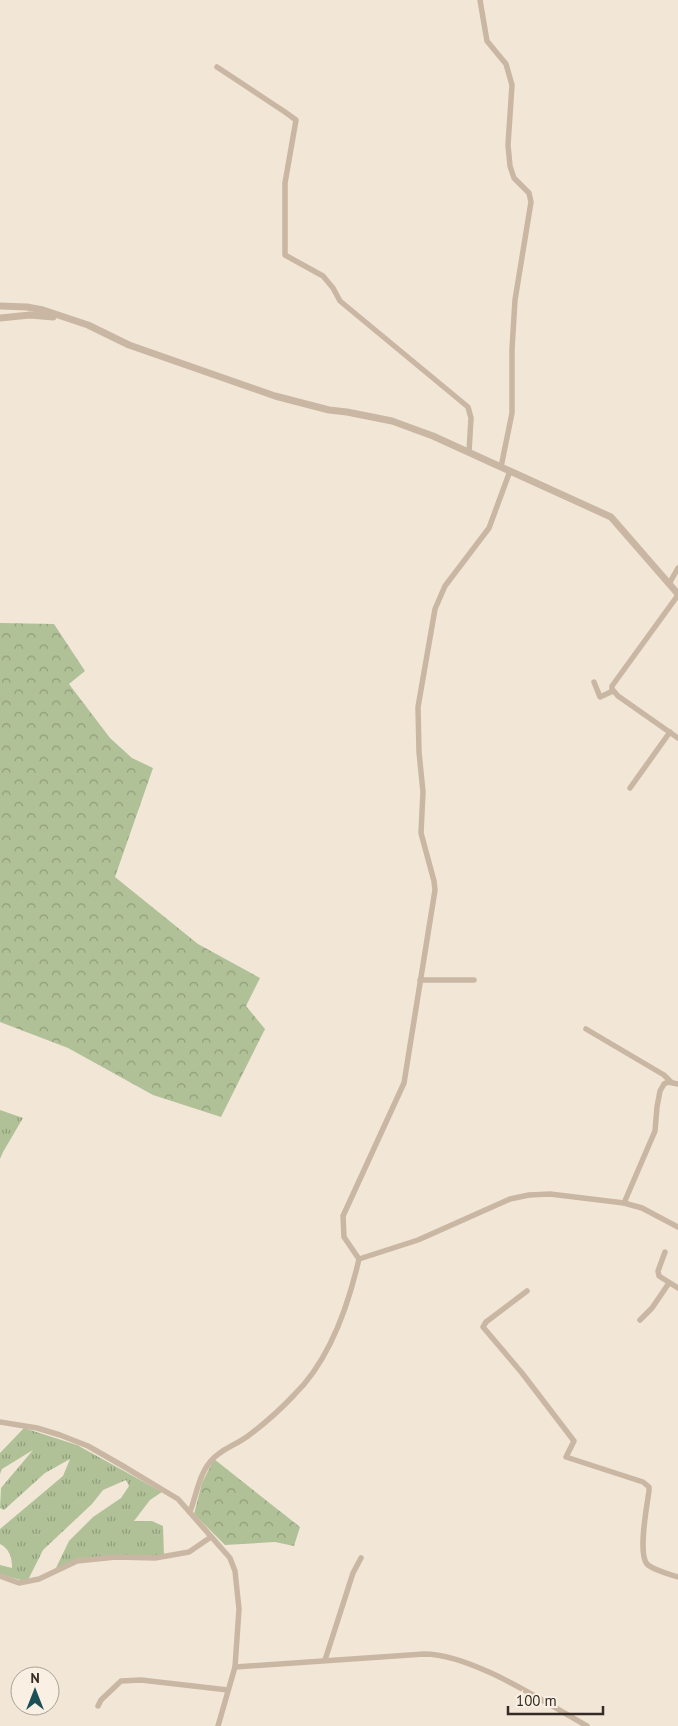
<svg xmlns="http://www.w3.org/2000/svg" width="678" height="1726" viewBox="0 0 678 1726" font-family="'PT Sans',sans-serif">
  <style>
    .grass { fill: url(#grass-tufts) }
    .forest { fill: url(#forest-crowns) }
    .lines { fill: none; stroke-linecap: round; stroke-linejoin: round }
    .minor { stroke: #cab7a3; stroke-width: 5.5 }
    .tertiary { stroke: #cab7a3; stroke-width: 7 }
  </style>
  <defs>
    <pattern id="grass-tufts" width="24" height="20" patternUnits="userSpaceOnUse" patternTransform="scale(1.25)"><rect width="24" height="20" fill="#b0c197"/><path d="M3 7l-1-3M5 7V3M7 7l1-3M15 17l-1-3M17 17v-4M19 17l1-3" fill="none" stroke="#909d7b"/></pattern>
    <pattern id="forest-crowns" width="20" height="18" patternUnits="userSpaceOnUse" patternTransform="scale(1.25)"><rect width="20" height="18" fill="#b0c197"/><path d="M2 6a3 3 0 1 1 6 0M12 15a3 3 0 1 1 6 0" fill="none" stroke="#909d7b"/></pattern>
  </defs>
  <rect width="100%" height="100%" fill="#f2e7d7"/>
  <!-- grass -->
  <g class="grass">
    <path d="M0 1110 23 1118 3 1152 0 1159Z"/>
    <path d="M24 1428 77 1445 162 1492 150 1500 134 1521H152L163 1526 164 1556 88 1559 54 1572 69 1541 93 1517 121 1498 129 1486 126 1480 103 1490 92 1504 43 1550 27 1582 0 1574V1565L12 1568C12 1558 10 1549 0 1544V1529L63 1476 70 1459 45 1473 4 1510 0 1508 1 1488 33 1450 2 1469 0 1474V1453Z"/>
  </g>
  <!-- forest -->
  <g class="forest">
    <path d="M0 623 54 624 85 671 69 684 110 738 132 758 153 768 115 877 198 944 260 978 246 1006 265 1029 221 1117 153 1095 68 1048 0 1022Z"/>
    <path d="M214 1459 300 1527 294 1546 275 1542 225 1545 194 1514 202 1483Z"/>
  </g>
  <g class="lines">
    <!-- minor -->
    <g class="minor">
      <path d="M480 0 487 41 506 64 512 85 508 145 510 166 514 178 529 193 531 202 515 300 512 349V413L501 467"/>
      <path d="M217 67 285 112 296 120 285 183V255L323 276 333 288 340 301 468 407 471 418 469 452"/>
      <path d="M669 584 678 568"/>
      <path d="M678 595 612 686V689L618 696 678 738"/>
      <path d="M594 682 600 697 613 691"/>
      <path d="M630 788 670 732"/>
      <path d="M420 980H474"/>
      <path d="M586 1029 664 1075 671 1082"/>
      <path d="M624 1203 655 1131 657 1107 660 1091 664 1084 668 1082 678 1084"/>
      <path d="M665 1252 658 1271 659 1276 678 1288"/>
      <path d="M359 1259 418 1240 510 1199 529 1195 550 1194 624 1203 642 1208 678 1227"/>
      <path d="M527 1291 486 1322 483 1327 522 1373 574 1441 566 1457 643 1482 649 1487V1491C647 1506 637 1556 648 1565 656 1571 669 1574 678 1577"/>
      <path d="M640 1320 652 1308 669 1283"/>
      <path d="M0 1422 37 1428 60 1435 88 1446 123 1466 178 1499 230 1558 235 1571 239 1609 235 1667 218 1726"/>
      <path d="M190 1512C196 1496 199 1475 210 1462 219 1450 236 1445 248 1436 264 1424 280 1410 294 1395 330 1360 348 1307 359 1259L344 1237 343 1216 404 1083 435 890 434 881 421 833 423 792 419 752 418 707 435 609 445 586 489 528 510 471"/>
      <path d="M0 1576 19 1583 39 1579 77 1561 116 1557 155 1558 189 1552 211 1537"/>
      <path d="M325 1660 353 1573 361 1558"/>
      <path d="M235 1667 424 1654C472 1654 544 1702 587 1726"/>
      <path d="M98 1706 101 1700 121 1681 141 1680 228 1690"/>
    </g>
    <!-- tertiary -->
    <g class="tertiary">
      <path d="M0 306 27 307 43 310 88 325 129 345 275 396 329 410 347 412 392 421 433 436 611 517 678 594"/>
      <path d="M0 318 30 315 53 317"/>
    </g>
  </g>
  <!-- north arrow -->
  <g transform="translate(35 1691)"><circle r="24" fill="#f9f0e3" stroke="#aaa197"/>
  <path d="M0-4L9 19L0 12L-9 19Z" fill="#194f57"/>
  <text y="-8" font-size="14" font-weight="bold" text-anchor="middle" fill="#342b25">N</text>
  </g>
  <!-- scale -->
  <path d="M508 1706v8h95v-8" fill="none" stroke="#342b25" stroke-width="2.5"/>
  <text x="516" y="1706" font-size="15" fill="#342b25" stroke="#f9f0e3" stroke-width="4" paint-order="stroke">100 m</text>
</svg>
